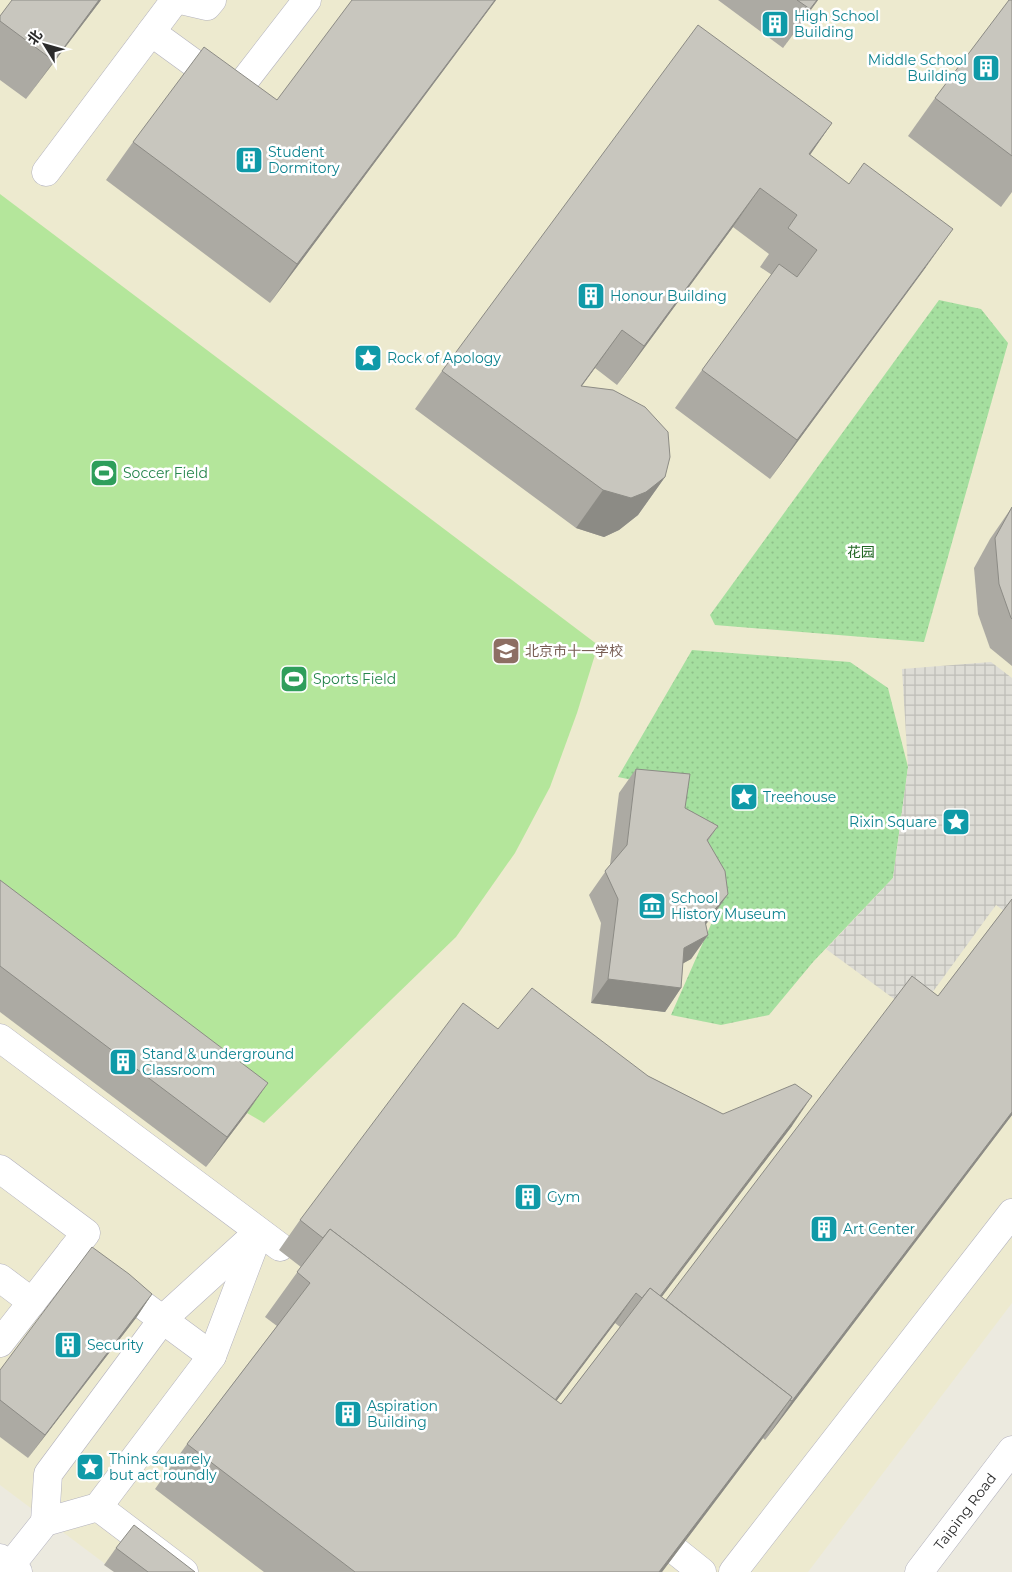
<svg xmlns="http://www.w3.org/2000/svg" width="1012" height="1572" viewBox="0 0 1012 1572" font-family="Montserrat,'Noto Sans SC',sans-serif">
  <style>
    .education { fill: #edeacf }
    .garden { fill: url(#garden-dots) }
    .pitch { fill: #b4e69b }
    .plaza { fill: url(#plaza-grid) }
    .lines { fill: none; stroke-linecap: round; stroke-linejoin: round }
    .pedestrian-casing { stroke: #b3b2be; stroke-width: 29 }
    .minor-casing { stroke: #b3b2be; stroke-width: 29 }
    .tertiary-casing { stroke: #b3b2be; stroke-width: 29 }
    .pedestrian { stroke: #fff; stroke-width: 28 }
    .minor { stroke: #fff; stroke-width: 28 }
    .tertiary { stroke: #fff; stroke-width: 28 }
    .wall { fill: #acaaa3; fill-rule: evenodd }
    .shaded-wall { fill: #8c8b85 }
    .building { fill: #c8c6be; stroke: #8c8b85 }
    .labels { text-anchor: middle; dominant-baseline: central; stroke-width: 5; stroke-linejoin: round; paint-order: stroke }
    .culture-label { font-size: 14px; fill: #0d838f; stroke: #fff; text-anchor: start }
    .leisure-label { font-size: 14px; fill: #27864d; stroke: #fff; text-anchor: start }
    .park-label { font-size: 14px; fill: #1f6521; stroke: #fff }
    .education-label { font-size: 14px; fill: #785e54; stroke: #fff; text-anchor: start }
    .street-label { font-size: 14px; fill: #2b2b2b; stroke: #fff }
  </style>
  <defs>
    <pattern id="garden-dots" width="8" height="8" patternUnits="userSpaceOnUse" patternTransform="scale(1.25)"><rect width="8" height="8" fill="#a5df9f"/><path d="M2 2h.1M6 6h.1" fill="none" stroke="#8ec089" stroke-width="1.8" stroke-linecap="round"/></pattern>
    <pattern id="plaza-grid" width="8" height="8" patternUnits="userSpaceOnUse" patternTransform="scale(1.25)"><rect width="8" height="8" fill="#dddcd5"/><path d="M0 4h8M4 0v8" fill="none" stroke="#bebdb7"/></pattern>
  </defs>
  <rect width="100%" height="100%" fill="#eceadf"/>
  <!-- education -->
  <path class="education" d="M0 0H1012V1303L808 1572H116L0 1485Z"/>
  <!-- garden -->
  <g class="garden">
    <path d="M939 300 981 309 1008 343 924 642 715 625 710 615Z"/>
    <path d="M692 650 850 662 888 688 908 767 893 878 813 962 769 1015 721 1025 671 1015 720 904 676 829 681 790 618 777Z"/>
  </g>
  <!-- pitch -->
  <path class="pitch" d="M0 194 598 645 577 713 550 787 515 853 456 937 264 1123 247 1113 0 926Z"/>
  <!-- plaza -->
  <path class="plaza" d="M991 662 1012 678V917L996 905 916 1015 826 949 893 878 908 767 902 669Z"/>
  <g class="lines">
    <defs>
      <g id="pedestrian">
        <path d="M181 0 207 6 212 0"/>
        <path d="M151 32 235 93 307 0"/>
        <path d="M46 172 175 0"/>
      </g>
      <g id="minor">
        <path d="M0 1038 280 1247"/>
        <path d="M0 1169 86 1233 71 1252 212 1356"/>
        <path d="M0 1278 32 1302"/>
        <path d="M0 1343 71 1252"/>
        <path d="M98 1507 184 1572"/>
        <path d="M45 1522 48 1474 163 1319 254 1236"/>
        <path d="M677 1552 702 1572"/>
        <path d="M10 1566 45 1522 98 1507 212 1356 259 1232"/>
        <path d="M733 1572 1012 1213"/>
      </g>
      <g id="tertiary">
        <path d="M0 1558 18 1572"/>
        <path id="s1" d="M919 1572 1012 1450"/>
      </g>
    </defs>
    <!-- pedestrian casing -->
    <use href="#pedestrian" class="pedestrian-casing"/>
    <!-- minor casing -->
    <use href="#minor" class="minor-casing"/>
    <!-- tertiary casing -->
    <use href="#tertiary" class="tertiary-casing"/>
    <!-- pedestrian -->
    <use href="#pedestrian" class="pedestrian"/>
    <!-- minor -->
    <use href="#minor" class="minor"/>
    <!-- tertiary -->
    <use href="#tertiary" class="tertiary"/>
  </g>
  <!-- wall -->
  <g class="wall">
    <path d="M101 0 26 99 0 80V16Z"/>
    <path d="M496 0 270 303 106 180 133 142 277 100Z"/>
    <path d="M718 0H818L783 48Z"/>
    <path d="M1012 0V192L1001 207 908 136 935 98Z"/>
    <path d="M832 123 810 155 926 267 770 479 675 408 702 370 772 275 760 267 769 254 733 227 617 385 595 368 582 386 665 477 638 515 619 530 604 537 576 528 415 409 442 371Z"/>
    <path d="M1012 507V666L990 648 978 614 974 568 990 539Z"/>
    <path d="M636 769 685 808 718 826 708 841 728 894 712 917 705 925 708 935 691 959 683 963 681 988 665 1012 591 1003 601 923 589 895 610 865 619 793Z"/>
    <path d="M0 880 247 1113 206 1167 0 1012Z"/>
    <path d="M1012 899V1115L765 1440 763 1438 662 1572H264L155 1489 187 1444 277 1326 265 1317 301 1267 279 1250 300 1220 498 1029 648 1076 723 1114 792 1126 661 1297 666 1300 938 996ZM615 1323 620 1327 561 1404 556 1401Z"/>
    <path d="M152 1294 136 1318 28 1458 0 1437V1370Z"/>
    <path d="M116 1548 195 1572H114L104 1565Z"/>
  </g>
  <!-- shaded-wall -->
  <g class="shaded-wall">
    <path d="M99 0H101L26 99 54 61Z"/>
    <path d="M495 0H496L270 303 297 264Z"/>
    <path d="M817 0H818L783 48Z"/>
    <path d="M832 123 805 162 809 154Z"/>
    <path d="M760 188 733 227 617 385 644 346Z"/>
    <path d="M953 229 926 267 770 479 797 440Z"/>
    <path d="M622 330 595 368 553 424 581 386Z"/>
    <path d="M665 477 638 515 619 530 604 537 576 528 603 490Z"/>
    <path d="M728 894 712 917 688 945 705 921Z"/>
    <path d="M708 935 691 959 668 972 684 948Z"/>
    <path d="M608 979 681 988 665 1012 591 1003Z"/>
    <path d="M268 1083 247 1113 206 1167 227 1137Z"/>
    <path d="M812 1096 792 1126 632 1336 653 1306Z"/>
    <path d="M1012 1112V1115L765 1440 792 1401Z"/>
    <path d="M636 1293 615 1323 527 1440 548 1410Z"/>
    <path d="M152 1294 136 1318 28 1458 45 1435Z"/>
    <path d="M792 1397 760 1442 662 1572H659Z"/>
  </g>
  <!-- building -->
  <g class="building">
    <path d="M12 0H99L54 61 0 21V16Z"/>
    <path d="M352 0H495L297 264 133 142 204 47 277 100Z"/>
    <path d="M797 0H817L810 9Z"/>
    <path d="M1009 0H1012V156L935 98Z"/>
    <path d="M698 25 832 123 809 154 849 184 864 163 953 229 797 440 702 370 779 264 797 277 817 250 788 228 797 215 760 188 644 346 622 330 581 386 613 390 645 407 668 432 670 457 665 477 646 492 631 498 603 490 442 371Z"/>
    <path d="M1012 507V619L1011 618 999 584 995 538Z"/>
    <path d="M636 769 690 774 685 808 718 826 707 840 725 871 728 894 705 921 708 935 684 948 681 988 608 979 618 899 605 871 627 845Z"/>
    <path d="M0 880 268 1083 227 1137 0 966Z"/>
    <path d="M1012 899V1112L792 1401 790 1400 792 1397 666 1300 912 976 938 996Z"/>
    <path d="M532 988 648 1076 723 1114 795 1084 812 1096 660 1296 650 1288 642 1298 636 1293 555 1400 330 1229 323 1238 300 1220 463 1003 498 1029Z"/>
    <path d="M330 1229 561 1404 650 1288 792 1397 659 1572H355L187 1444 310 1283 297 1272Z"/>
    <path d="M92 1247 129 1274 152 1294 45 1435 0 1400V1370Z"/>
    <path d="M134 1525 195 1572H148L116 1548Z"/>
  </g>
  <!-- icons -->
  <defs>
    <symbol id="building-square" viewBox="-11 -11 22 22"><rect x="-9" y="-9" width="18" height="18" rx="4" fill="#0f9aa8" stroke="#fff"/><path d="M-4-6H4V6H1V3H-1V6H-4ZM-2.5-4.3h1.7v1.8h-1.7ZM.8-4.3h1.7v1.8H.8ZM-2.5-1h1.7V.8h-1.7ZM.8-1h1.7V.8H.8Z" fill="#fff"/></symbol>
    <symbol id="sight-square" viewBox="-11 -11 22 22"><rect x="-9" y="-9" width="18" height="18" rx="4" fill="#0f9aa8" stroke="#fff"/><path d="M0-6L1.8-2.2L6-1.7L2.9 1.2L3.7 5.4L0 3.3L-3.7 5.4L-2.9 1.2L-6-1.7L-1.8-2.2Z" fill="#fff"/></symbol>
    <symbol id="stadium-square" viewBox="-11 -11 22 22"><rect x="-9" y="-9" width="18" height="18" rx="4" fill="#2e9e5b" stroke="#fff"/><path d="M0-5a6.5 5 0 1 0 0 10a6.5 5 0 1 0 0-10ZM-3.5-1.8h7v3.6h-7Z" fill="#fff"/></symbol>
    <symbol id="school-square" viewBox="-11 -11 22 22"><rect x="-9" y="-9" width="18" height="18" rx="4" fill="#8d6e63" stroke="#fff"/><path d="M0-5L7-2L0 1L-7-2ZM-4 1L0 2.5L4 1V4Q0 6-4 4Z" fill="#fff"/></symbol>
    <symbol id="museum-square" viewBox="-11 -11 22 22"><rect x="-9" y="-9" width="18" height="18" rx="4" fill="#0f9aa8" stroke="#fff"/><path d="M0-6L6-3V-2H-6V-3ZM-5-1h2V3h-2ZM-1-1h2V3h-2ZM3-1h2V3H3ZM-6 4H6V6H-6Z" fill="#fff"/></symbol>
  </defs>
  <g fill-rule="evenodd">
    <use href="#building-square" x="759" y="8" width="32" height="32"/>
    <use href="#building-square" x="970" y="52" width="32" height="32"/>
    <use href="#building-square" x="233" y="144" width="32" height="32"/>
    <use href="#building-square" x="575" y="280" width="32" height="32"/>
    <use href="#sight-square" x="352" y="342" width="32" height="32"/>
    <use href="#stadium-square" x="88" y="457" width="32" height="32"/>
    <use href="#school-square" x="490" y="635" width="32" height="32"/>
    <use href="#stadium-square" x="278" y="663" width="32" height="32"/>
    <use href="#sight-square" x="728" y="781" width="32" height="32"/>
    <use href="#sight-square" x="940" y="806" width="32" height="32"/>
    <use href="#museum-square" x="636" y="890" width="32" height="32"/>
    <use href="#building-square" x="107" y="1046" width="32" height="32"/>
    <use href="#building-square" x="512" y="1181" width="32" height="32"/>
    <use href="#building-square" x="808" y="1213" width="32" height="32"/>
    <use href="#building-square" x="52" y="1329" width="32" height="32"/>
    <use href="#building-square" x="332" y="1398" width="32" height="32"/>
    <use href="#sight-square" x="74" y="1451" width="32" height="32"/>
  </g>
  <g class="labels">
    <!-- culture labels -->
    <g class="culture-label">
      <text x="794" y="16">High School<tspan x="794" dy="16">Building</tspan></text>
      <text x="967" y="60" text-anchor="end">Middle School<tspan x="967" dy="16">Building</tspan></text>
      <text x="268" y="152">Student<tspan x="268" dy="16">Dormitory</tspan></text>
      <text x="610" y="296">Honour Building</text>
      <text x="387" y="358">Rock of Apology</text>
      <text x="763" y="797">Treehouse</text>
      <text x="937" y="822" text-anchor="end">Rixin Square</text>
      <text x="671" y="898">School<tspan x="671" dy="16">History Museum</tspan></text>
      <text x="142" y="1054">Stand &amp; underground<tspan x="142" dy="16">Classroom</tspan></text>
      <text x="547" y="1197">Gym</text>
      <text x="843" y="1229">Art Center</text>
      <text x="87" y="1345">Security</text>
      <text x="367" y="1406">Aspiration<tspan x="367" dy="16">Building</tspan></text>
      <text x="109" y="1459">Think squarely<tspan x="109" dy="16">but act roundly</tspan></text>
    </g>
    <!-- leisure labels -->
    <g class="leisure-label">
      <text x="123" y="473">Soccer Field</text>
      <text x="313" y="679">Sports Field</text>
    </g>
    <!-- park labels -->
    <g class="park-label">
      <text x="861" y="552">花园</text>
    </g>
    <!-- education labels -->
    <g class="education-label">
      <text x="525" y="651">北京市十一学校</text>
    </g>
    <!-- street labels -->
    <g class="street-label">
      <text stroke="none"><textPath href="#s1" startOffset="76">Taiping Road</textPath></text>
    </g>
  </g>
  <!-- north arrow -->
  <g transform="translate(45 45) rotate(307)" stroke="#ffffff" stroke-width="4" paint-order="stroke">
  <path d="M0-4L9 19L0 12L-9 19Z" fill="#2b2b2b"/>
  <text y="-8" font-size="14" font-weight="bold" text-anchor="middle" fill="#2b2b2b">北</text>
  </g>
</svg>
